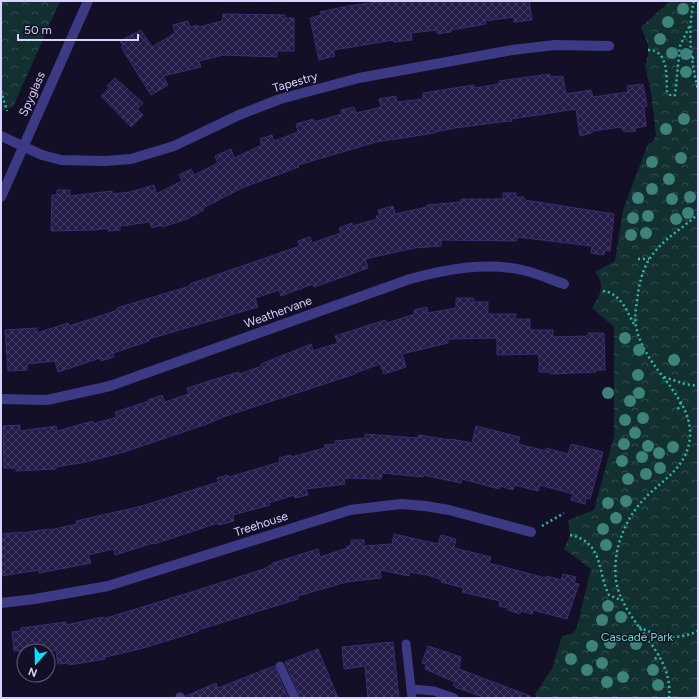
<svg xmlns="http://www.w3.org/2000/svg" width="699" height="699" viewBox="0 0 699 699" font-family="Figtree,sans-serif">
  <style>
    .park { fill: url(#park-crowns) }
    .building { fill: url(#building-cross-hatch); stroke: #3b2d73 }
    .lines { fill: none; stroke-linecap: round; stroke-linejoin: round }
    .path { stroke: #2fb8b0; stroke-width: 2.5; stroke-dasharray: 2 3; stroke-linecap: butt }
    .service { stroke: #3d3a85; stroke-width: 9 }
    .minor { stroke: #3d3a85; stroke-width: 10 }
    .tree { fill: #3d827b }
    .labels { text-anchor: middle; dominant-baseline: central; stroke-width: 3; stroke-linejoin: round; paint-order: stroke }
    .street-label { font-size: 12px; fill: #d9d4ff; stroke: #130f26 }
    .park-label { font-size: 12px; fill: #5fe0c0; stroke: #130f26 }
  </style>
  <defs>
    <pattern id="park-crowns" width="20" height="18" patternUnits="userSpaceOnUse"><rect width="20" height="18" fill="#12302f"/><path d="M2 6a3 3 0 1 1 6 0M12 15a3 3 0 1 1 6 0" fill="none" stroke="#344d4e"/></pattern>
    <pattern id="building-cross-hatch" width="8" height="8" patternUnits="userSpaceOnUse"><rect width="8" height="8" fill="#241b47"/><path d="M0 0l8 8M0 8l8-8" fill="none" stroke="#433b63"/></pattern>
  </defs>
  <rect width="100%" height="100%" fill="#130f26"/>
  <!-- park -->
  <g class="park">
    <path d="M1 1H60L13 107 1 111Z"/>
    <path d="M670 1H698V698H537L535 694 552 669 562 636 572 634 577 627 591 569 564 549 570 535 568 520 594 510 614 436V327L592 308C600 296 606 284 595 272L615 261 623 210 648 144 652 142 656 136 651 92 645 66 648 55V45L641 27Z"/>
  </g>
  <!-- building -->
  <g class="building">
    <path d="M386 1H529L532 20 514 22V17L485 21 486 24 451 30V32L437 34V30L411 33 412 40 394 42V40L333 50 335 56 319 60 310 18 321 15 320 12 348 6Z"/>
    <path d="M223 14 285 15V18H294V51H277V57L223 55 199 61 201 67 163 76 168 85 151 95 121 47 123 46 120 41 141 30 152 47 175 33 173 25 188 21 190 27 198 25 199 27 222 21Z"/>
    <path d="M550 74V77L563 76 566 94 591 90 593 97 628 92 627 86 643 84 647 106 644 107 646 126 635 128 636 131 624 132 621 127 592 131V133L580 136 576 109 511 119 512 121 500 122 455 128 435 132V133L376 142 298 165 299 167 244 187 203 208 204 210 187 219 162 227V225L152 228 150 222 120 226V230L108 231V228L94 230 51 231 52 195H57V190H70V196L112 191 113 194 130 192 154 185 156 194 182 181 179 175 191 169 194 175 218 163 215 156 231 149 234 158 262 145 260 139 272 135 274 141 298 132 296 124 313 119 314 122 342 114 341 110 354 107 356 113 381 107 379 99 396 96 397 102 423 99V93L474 85V88L499 84V81Z"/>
    <path d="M115 78 143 103 137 109 143 115 131 127 101 96 109 88 107 86Z"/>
    <path d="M503 193H516V197H524L525 200 614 214 610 251 605 250 604 255 591 253 592 246 517 237V241L441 240V246L414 248 365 259 368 268 314 287 313 284 281 296 279 290 255 298 258 307 149 339V341L113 353 114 357 101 361 100 358 58 372 55 361 27 364V370L8 371 5 330 37 328V333L68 323 69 326 118 310 117 308 190 286V284L300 246 298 241 310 237 312 243 341 233 339 228 352 223 353 226 377 219 376 216H380L378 210 393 206 395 214 427 207V205L461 202V199H503Z"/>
    <path d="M456 298H473L474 302H488V314H516L515 319H530V330H553V337L588 336V333H604L605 370H596V372L550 374V372H539V354L497 355V338L448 339V343L402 354 406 367 384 374 380 364 355 373V374L226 416 207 424 124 452 86 462 56 467V469L16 471V468H4L3 426 20 425V431L56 426 57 431 93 421V424L117 417 115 412 149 401 148 400 162 395 165 402 189 394 187 388 238 372 239 374 262 366 261 364 311 344 313 351 338 343 335 336 385 320 387 323 415 314 414 310 427 307 428 313 456 308Z"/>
    <path d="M476 426 520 437 518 444 546 451V448L568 454 571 444 603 452 590 499 586 498 585 504 571 500 573 494 540 485 538 491 514 485 513 490 500 486 499 489 462 479 461 483 423 475V477L382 473 381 479 344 478 345 484 306 489 308 495 295 498 294 495 269 503 270 505 233 515 234 521 219 525 218 523 154 544 153 543 115 555 113 549 88 555 91 563 39 573V570L1 576V534L22 532V533L49 529 50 530 77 524 76 521 142 506 218 482 217 478 228 475 229 477 280 462 279 458 291 455V457L325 448 324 445 335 444V441L365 438V434L418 438 419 435 451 440V439L472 443Z"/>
    <path d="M394 534 438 544 441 535 456 539 454 548 491 557 489 563 546 578V576L561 580 563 574 576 577 574 583 579 584 567 619 533 610 532 614 521 611 520 614 508 610V608L499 606 500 601 462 592 464 588 441 582 442 580 428 575 409 572V576L380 570 381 578 346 582 298 596V599L198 630 199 631 140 649 105 657V659L69 665 68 663 58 664 56 651H14L12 632 21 631V628L66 622V625L103 617V619L185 594 264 569 273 564V563L318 549 320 557 347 548V546H351V540H364V546L392 544Z"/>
    <path d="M393 642 399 698H368L365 666 344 669 342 647Z"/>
    <path d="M428 646 461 657 459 669 530 696V698H486L457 688 453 685 455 682 425 669 426 664 422 663Z"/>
    <path d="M318 649 338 698H301L285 662Z"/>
    <path d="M274 666 288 698H187L186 696 216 683 218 688Z"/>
  </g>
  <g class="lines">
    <!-- path -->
    <g class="path">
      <path d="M694 1C687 30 691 61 698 90"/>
      <path d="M648 50C669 50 666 76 667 91L671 96 675 95 680 46 690 25"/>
      <path d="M692 58 698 57"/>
      <path d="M1 91 7 111"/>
      <path d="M638 259H649"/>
      <path d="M603 291C621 293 627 312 635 326"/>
      <path d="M664 377 685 384 698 386"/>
      <path d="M678 409 681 402"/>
      <path d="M542 526 564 513"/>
      <path d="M570 535C604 542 597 572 609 595L621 600"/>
      <path d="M639 627C659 637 677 641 698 631"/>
      <path d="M655 659 659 655"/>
      <path d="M669 698C674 650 623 625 616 580 612 549 626 516 648 495 667 477 688 465 690 436 691 416 681 402 670 386 657 369 640 349 636 326 634 316 637 303 638 293 640 280 644 265 653 254 665 238 683 228 698 214"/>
    </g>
    <!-- service -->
    <g class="service">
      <path d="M406 644 412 698"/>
      <path d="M280 666 295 698"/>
      <path d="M411 689 434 691 454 698"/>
      <path d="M180 697 181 698"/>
    </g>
    <!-- minor -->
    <g class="minor">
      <path d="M1 136 42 155 61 160 105 161 131 159 174 146 239 115 280 99 359 78 512 50 555 45 609 46"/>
      <path d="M1 197 88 1"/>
      <path d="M1 399 47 400 110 386 410 279C447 269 488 261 526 271 539 274 552 280 564 284"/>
      <path d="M1 603 35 599 108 586 350 510 401 504 425 506 449 510 531 532"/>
    </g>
  </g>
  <!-- trees -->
  <g class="tree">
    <circle cx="683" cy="9" r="6"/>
    <circle cx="668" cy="22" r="6"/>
    <circle cx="660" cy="39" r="6"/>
    <circle cx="672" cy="53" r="6"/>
    <circle cx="686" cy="54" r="6"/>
    <circle cx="686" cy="72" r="6"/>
    <circle cx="684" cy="119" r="6"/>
    <circle cx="666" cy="129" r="6"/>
    <circle cx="681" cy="158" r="6"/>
    <circle cx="652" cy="162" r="6"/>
    <circle cx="669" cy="179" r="6"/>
    <circle cx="652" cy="189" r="6"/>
    <circle cx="690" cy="197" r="6"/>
    <circle cx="638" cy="198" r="6"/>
    <circle cx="672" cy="199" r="6"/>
    <circle cx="688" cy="213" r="6"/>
    <circle cx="648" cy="216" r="6"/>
    <circle cx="633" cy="218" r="6"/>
    <circle cx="676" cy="219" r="6"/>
    <circle cx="646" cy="233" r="6"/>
    <circle cx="631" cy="235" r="6"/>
    <circle cx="625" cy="338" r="6"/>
    <circle cx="639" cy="350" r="6"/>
    <circle cx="674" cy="360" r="6"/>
    <circle cx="638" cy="375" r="6"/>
    <circle cx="608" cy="393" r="6"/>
    <circle cx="639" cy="393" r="6"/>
    <circle cx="630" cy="401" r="6"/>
    <circle cx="643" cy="418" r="6"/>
    <circle cx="625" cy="420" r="6"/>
    <circle cx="635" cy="433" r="6"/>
    <circle cx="624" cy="444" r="6"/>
    <circle cx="648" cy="446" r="6"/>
    <circle cx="673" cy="447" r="6"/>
    <circle cx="659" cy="453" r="6"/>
    <circle cx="642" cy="457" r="6"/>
    <circle cx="622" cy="461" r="6"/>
    <circle cx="660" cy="468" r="6"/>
    <circle cx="646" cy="474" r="6"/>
    <circle cx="628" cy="479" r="6"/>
    <circle cx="626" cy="501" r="6"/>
    <circle cx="608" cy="503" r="6"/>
    <circle cx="616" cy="518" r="6"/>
    <circle cx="603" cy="529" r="6"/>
    <circle cx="606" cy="545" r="6"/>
    <circle cx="608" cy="606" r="6"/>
    <circle cx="621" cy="617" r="6"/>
    <circle cx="602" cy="620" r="6"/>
    <circle cx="610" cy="643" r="6"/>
    <circle cx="636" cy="644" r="6"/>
    <circle cx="592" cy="646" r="6"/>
    <circle cx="571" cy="659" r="6"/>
    <circle cx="602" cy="663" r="6"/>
    <circle cx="587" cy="670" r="6"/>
    <circle cx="653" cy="670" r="6"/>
    <circle cx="623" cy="677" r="6"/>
    <circle cx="607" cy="682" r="6"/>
    <circle cx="658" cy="685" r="6"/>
  </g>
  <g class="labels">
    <!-- street labels -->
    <g class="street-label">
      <text transform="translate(295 82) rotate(-16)">Tapestry</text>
      <text transform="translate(32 94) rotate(-66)">Spyglass</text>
      <text transform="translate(278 312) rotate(-20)">Weathervane</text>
      <text transform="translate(261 524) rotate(-18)">Treehouse</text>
    </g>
    <!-- park labels -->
    <g class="park-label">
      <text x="637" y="637">Cascade Park</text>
    </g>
  </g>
  <!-- border -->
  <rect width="699" height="699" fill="none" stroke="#d9d4ff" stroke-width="4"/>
  <!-- north arrow -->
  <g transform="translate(36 663) rotate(200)"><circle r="19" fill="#130f26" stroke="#625e7d"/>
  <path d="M0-3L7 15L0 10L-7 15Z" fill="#00e5ff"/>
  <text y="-6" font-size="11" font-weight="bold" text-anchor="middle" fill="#d9d4ff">N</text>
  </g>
  <!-- scale -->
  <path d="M18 34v6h120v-6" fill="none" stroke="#d9d4ff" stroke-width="2"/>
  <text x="24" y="34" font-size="12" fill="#d9d4ff" stroke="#130f26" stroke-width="3" paint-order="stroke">50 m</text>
</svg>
